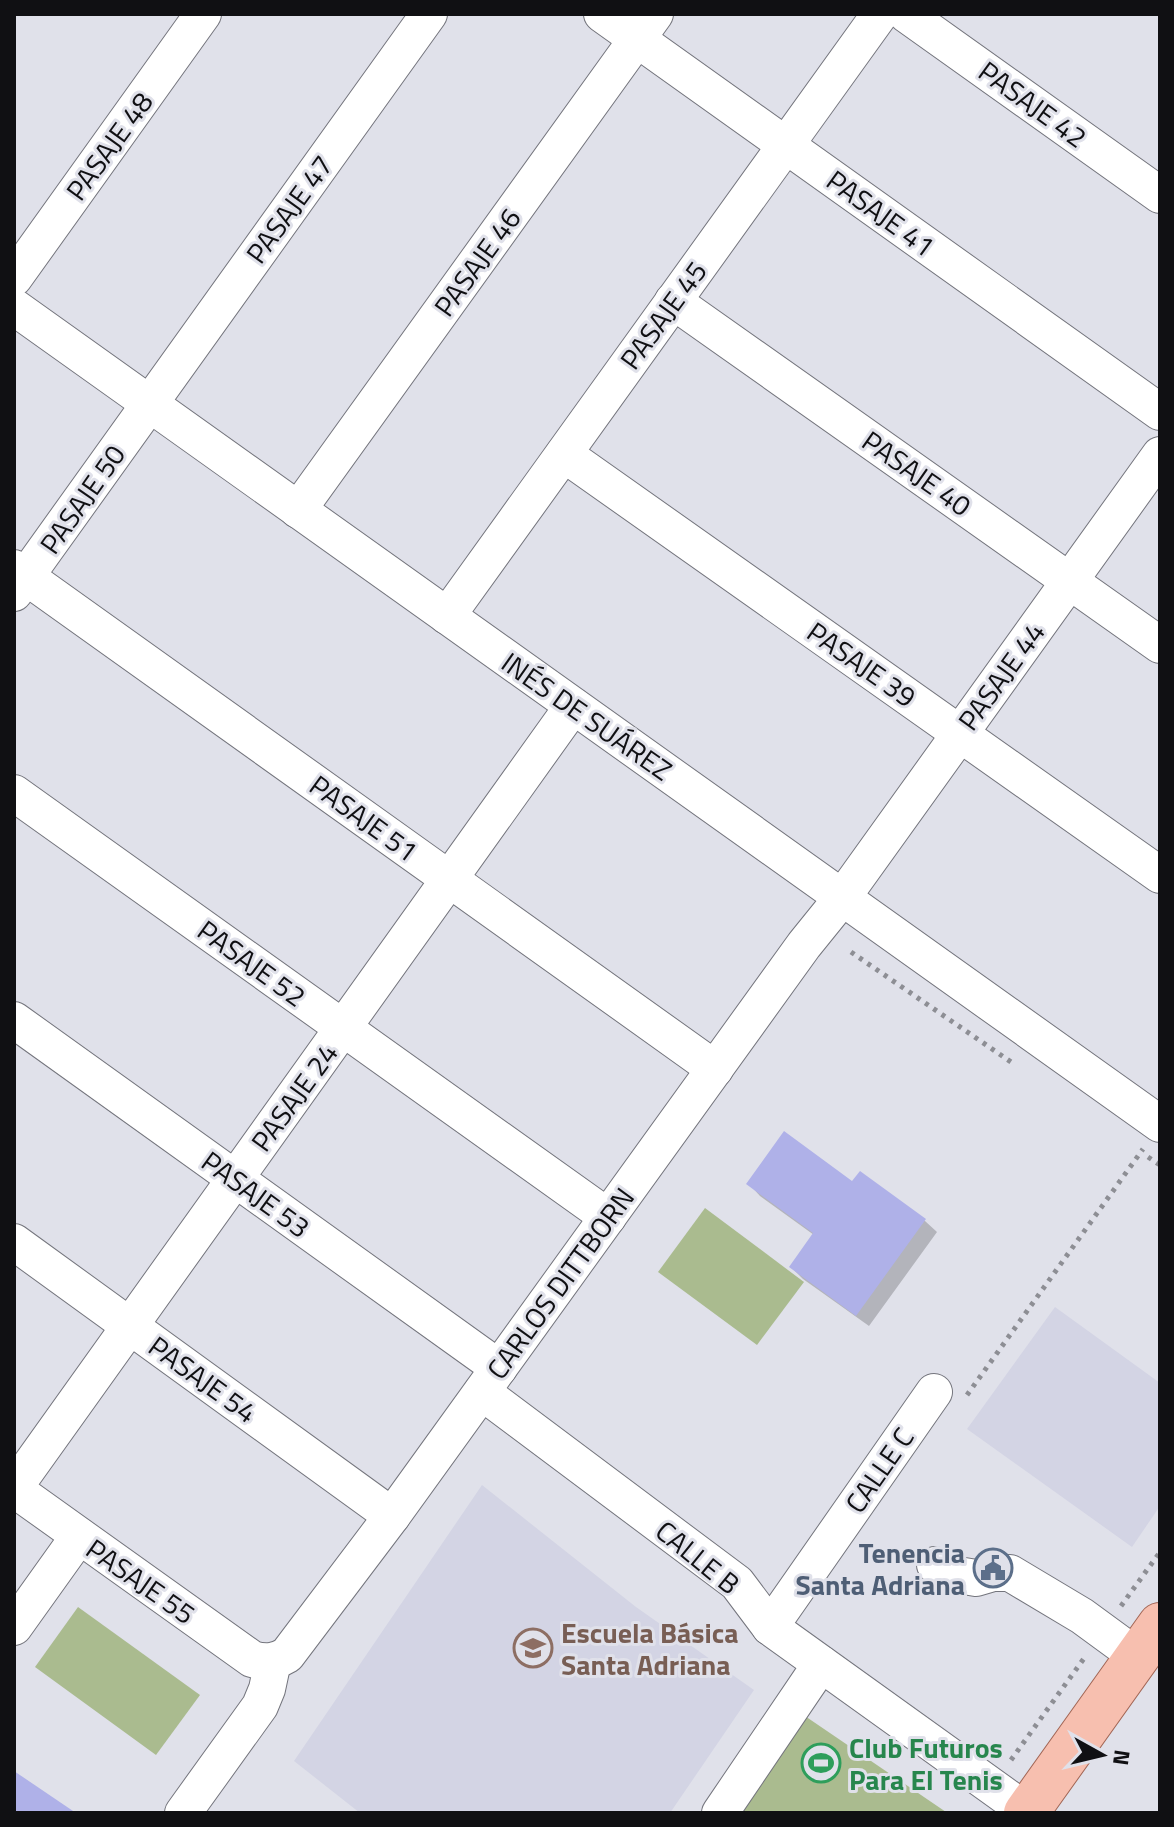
<svg xmlns="http://www.w3.org/2000/svg" width="1174" height="1827" viewBox="0 0 1174 1827" font-family="'Titillium Web',sans-serif">
  <style>
    .built { fill: #d3d4e4 }
    .green { fill: #aabb8f }
    .shadow { fill: #0003 }
    .building { fill: #afb1e8 }
    .lines { fill: none; stroke-linecap: round; stroke-linejoin: round }
    .minor-casing { stroke: #74757d; stroke-width: 38 }
    .major-casing { stroke: #a26655; stroke-width: 46 }
    .path { stroke: #8d8e94; stroke-width: 5; stroke-dasharray: 4 6; stroke-linecap: butt }
    .minor { stroke: #fff; stroke-width: 36 }
    .major { stroke: #f7bfaf; stroke-width: 44 }
    .labels { text-anchor: middle; dominant-baseline: central; stroke-width: 6; stroke-linejoin: round; paint-order: stroke }
    .street-label { font-size: 28px; fill: #101013; stroke: #e0e1ea }
    .service-label { font-size: 28px; font-weight: bold; fill: #4e5e75; stroke: #e0e1ea; text-anchor: end }
    .education-label { font-size: 28px; font-weight: bold; fill: #785e54; stroke: #e0e1ea; text-anchor: start }
    .leisure-label { font-size: 28px; font-weight: bold; fill: #27864d; stroke: #e0e1ea; text-anchor: start }
  </style>
  <rect width="100%" height="100%" fill="#e0e1ea"/>
  <!-- built -->
  <g class="built">
    <path d="M1055 1307 1160 1383V1506L1132 1547 967 1429Z"/>
    <path d="M482 1485 636 1607 754 1690 670 1813H360L294 1761Z"/>
  </g>
  <!-- green -->
  <g class="green">
    <path d="M705 1208 804 1282 757 1345 658 1272Z"/>
    <path d="M78 1607 200 1695 156 1755 35 1667Z"/>
    <path d="M802 1714 946 1812 735 1813Z"/>
  </g>
  <!-- shadow -->
  <path class="shadow" d="M749 1184H853L925 1221 937 1232 869 1326 803 1279 791 1267 814 1235 760 1196Z"/>
  <!-- building -->
  <g class="building">
    <path d="M784 1131 852 1181 860 1171 926 1219 856 1316 789 1267 813 1233 746 1184Z"/>
    <path d="M14 1771 76 1813H14Z"/>
  </g>
  <g class="lines">
    <defs>
      <g id="minor">
        <path d="M602 14 1160 412"/>
        <path d="M906 14 1160 195"/>
        <path d="M14 278 203 14"/>
        <path d="M673 301 1160 645"/>
        <path d="M14 307 1160 1124"/>
        <path d="M564 454 1160 875"/>
        <path d="M298 510 655 14"/>
        <path d="M14 568 715 1069"/>
        <path d="M14 593 429 14"/>
        <path d="M447 616 880 14"/>
        <path d="M14 793 608 1217"/>
        <path d="M14 1020 499 1368"/>
        <path d="M14 1242 392 1516"/>
        <path d="M482 1392 737 1583 770 1627 1029 1813"/>
        <path d="M14 1488 573 706"/>
        <path d="M14 1489 252 1659C266 1663 275 1662 287 1655L392 1516 804 945 842 898 1160 455"/>
        <path d="M935 1565 958 1575 976 1578 993 1573H1010L1082 1616 1138 1657"/>
        <path d="M14 1627 79 1536"/>
        <path d="M770 1627 934 1392"/>
        <path d="M183 1813 260 1706 267 1689 273 1661"/>
        <path d="M720 1813 821 1664"/>
      </g>
      <path id="major" d="M1026 1813 1160 1625"/>
    </defs>
    <!-- minor casing -->
    <use href="#minor" class="minor-casing"/>
    <!-- major casing -->
    <use href="#major" class="major-casing"/>
    <!-- path -->
    <g class="path">
      <path d="M851 952 1011 1062"/>
      <path d="M1148 1157 1160 1165"/>
      <path d="M967 1395 1143 1149"/>
      <path d="M1121 1606 1160 1552"/>
      <path d="M1011 1760 1085 1657"/>
    </g>
    <!-- minor -->
    <use href="#minor" class="minor"/>
    <!-- major -->
    <use href="#major" class="major"/>
  </g>
  <!-- icons -->
  <defs>
    <symbol id="civic-ring" viewBox="-11 -11 22 22"><circle r="9.5" fill="#e0e1ea" stroke="#5c6f8a" stroke-width="1.5"/><path d="M-.6-6.5H3V-4.5H.6V-3L4-1V1h2V6H-6V1h2V-1L-.6-3ZM-1.2 2.5V6h2.4V2.5Z" fill="#5c6f8a"/></symbol>
    <symbol id="school-ring" viewBox="-11 -11 22 22"><circle r="9.5" fill="#e0e1ea" stroke="#8d6e63" stroke-width="1.5"/><path d="M0-5L7-2L0 1L-7-2ZM-4 1L0 2.5L4 1V4Q0 6-4 4Z" fill="#8d6e63"/></symbol>
    <symbol id="stadium-ring" viewBox="-11 -11 22 22"><circle r="9.5" fill="#e0e1ea" stroke="#2e9e5b" stroke-width="1.5"/><path d="M0-5a6.5 5 0 1 0 0 10a6.5 5 0 1 0 0-10ZM-3.5-1.8h7v3.6h-7Z" fill="#2e9e5b"/></symbol>
  </defs>
  <g fill-rule="evenodd">
    <use href="#civic-ring" x="971" y="1546" width="44" height="44"/>
    <use href="#school-ring" x="511" y="1626" width="44" height="44"/>
    <use href="#stadium-ring" x="799" y="1741" width="44" height="44"/>
  </g>
  <g class="labels">
    <!-- street labels -->
    <g class="street-label">
      <text transform="translate(1033 104) rotate(36)">PASAJE 42</text>
      <text transform="translate(109 146) rotate(-54)">PASAJE 48</text>
      <text transform="translate(289 209) rotate(-54)">PASAJE 47</text>
      <text transform="translate(881 213) rotate(36)">PASAJE 41</text>
      <text transform="translate(477 262) rotate(-54)">PASAJE 46</text>
      <text transform="translate(663 315) rotate(-54)">PASAJE 45</text>
      <text transform="translate(917 473) rotate(35)">PASAJE 40</text>
      <text transform="translate(82 499) rotate(-55)">PASAJE 50</text>
      <text transform="translate(862 664) rotate(35)">PASAJE 39</text>
      <text transform="translate(1001 676) rotate(-54)">PASAJE 44</text>
      <text transform="translate(587 716) rotate(35)">INÉS DE SUÁREZ</text>
      <text transform="translate(364 818) rotate(36)">PASAJE 51</text>
      <text transform="translate(252 963) rotate(36)">PASAJE 52</text>
      <text transform="translate(294 1097) rotate(-54)">PASAJE 24</text>
      <text transform="translate(256 1194) rotate(36)">PASAJE 53</text>
      <text transform="translate(560 1283) rotate(-54)">CARLOS DITTBORN</text>
      <text transform="translate(203 1379) rotate(36)">PASAJE 54</text>
      <text transform="translate(879 1470) rotate(-55)">CALLE C</text>
      <text transform="translate(698 1557) rotate(39)">CALLE B</text>
      <text transform="translate(141 1581) rotate(35)">PASAJE 55</text>
    </g>
    <!-- service labels -->
    <g class="service-label">
      <text x="965" y="1552">Tenencia<tspan x="965" dy="32">Santa Adriana</tspan></text>
    </g>
    <!-- education labels -->
    <g class="education-label">
      <text x="561" y="1632">Escuela Básica<tspan x="561" dy="32">Santa Adriana</tspan></text>
    </g>
    <!-- leisure labels -->
    <g class="leisure-label">
      <text x="849" y="1747">Club Futuros<tspan x="849" dy="32">Para El Tenis</tspan></text>
    </g>
  </g>
  <!-- border -->
  <rect width="1174" height="1827" fill="none" stroke="#101013" stroke-width="32"/>
  <!-- north arrow -->
  <g transform="translate(1102 1755) rotate(98)" stroke="#e0e1ea" stroke-width="6" paint-order="stroke">
  <path d="M0-6L14 30L0 20L-14 30Z" fill="#101013"/>
  <text y="-12" font-size="22" font-weight="bold" text-anchor="middle" fill="#101013">N</text>
  </g>
</svg>
